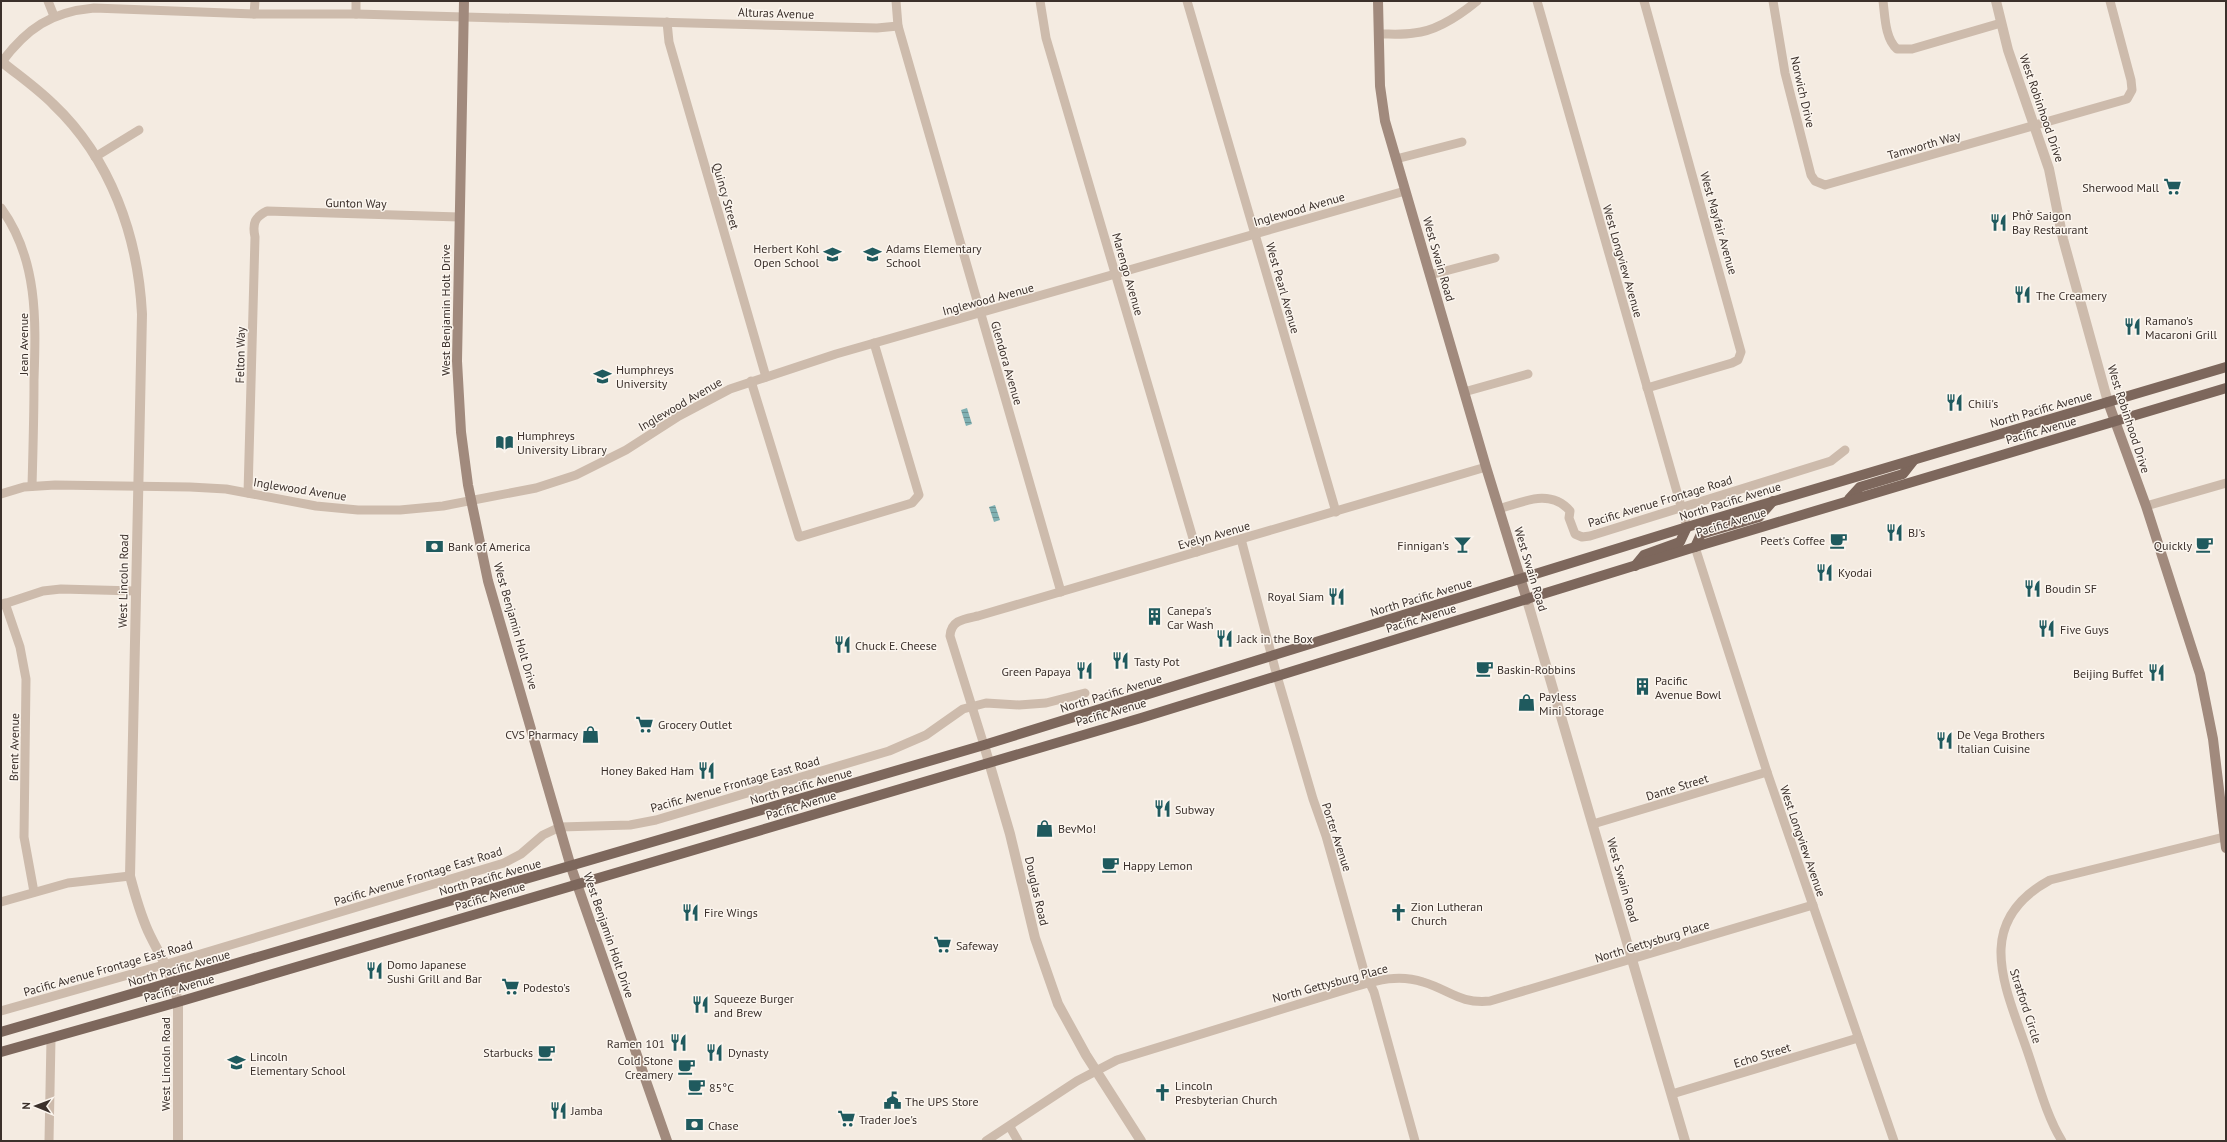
<svg xmlns="http://www.w3.org/2000/svg" width="2227" height="1142" viewBox="0 0 2227 1142" font-family="'PT Sans',sans-serif">
  <style>
    .water { fill: url(#water-rules) }
    .lines { fill: none; stroke-linecap: round; stroke-linejoin: round }
    .minor { stroke: #cdbbac; stroke-width: 9 }
    .tertiary { stroke: #cdbbac; stroke-width: 10 }
    .secondary { stroke: #a18a7d; stroke-width: 10 }
    .primary { stroke: #7d675c; stroke-width: 10 }
    .labels { text-anchor: middle; dominant-baseline: central; stroke-width: 3; stroke-linejoin: round; paint-order: stroke }
    .street-label { font-size: 12px; fill: #3b302b; stroke: #fbf5ee }
    .poi-label { font-size: 12px; fill: #3b302b; stroke: #fbf5ee; text-anchor: start }
  </style>
  <defs>
    <pattern id="water-rules" width="6" height="5" patternUnits="userSpaceOnUse"><rect width="6" height="5" fill="#7fb0b2"/><path d="M0 2.5h6" fill="none" stroke="#699091"/></pattern>
  </defs>
  <rect width="100%" height="100%" fill="#f4ebe1"/>
  <!-- water -->
  <g class="water">
    <path d="M967 408 972 424 966 426 961 410Z"/>
    <path d="M995 505 1000 520 994 522 989 507Z"/>
  </g>
  <g class="lines">
    <!-- minor -->
    <g class="minor">
      <path d="M48 1 54 16"/>
      <path d="M896 1 898 26 1061 592"/>
      <path d="M1040 1 1046 38 1197 552"/>
      <path d="M1187 1 1336 512"/>
      <path d="M1537 1 1687 527"/>
      <path d="M1644 1 1741 352 1738 360 1732 363 1647 388"/>
      <path d="M1773 1 1785 73 1811 175 1815 181 1825 185 2127 99 2132 90 2131 80 2110 1"/>
      <path d="M1883 1C1885 16 1885 39 1897 49H1912L2001 23"/>
      <path d="M254 14 255 1"/>
      <path d="M356 14V1"/>
      <path d="M667 22 669 42 766 377"/>
      <path d="M1380 34C1391 34 1403 35 1414 33 1437 31 1460 15 1477 1"/>
      <path d="M1 63C27 28 51 12 94 8L254 14H356L877 28 898 26"/>
      <path d="M95 157 139 130"/>
      <path d="M1396 159 1462 142"/>
      <path d="M1 208C38 259 36 320 34 380 34 415 33 451 32 486"/>
      <path d="M1430 275 1495 258"/>
      <path d="M751 381 799 537 912 503 919 495 874 343"/>
      <path d="M1464 392 1528 374"/>
      <path d="M248 493 255 237C252 223 255 217 267 211L459 217"/>
      <path d="M1 494 24 487 55 485 190 487 226 489 316 506 358 510H400L443 506 536 488 576 475 626 450 679 416 730 389 836 354 1405 191"/>
      <path d="M2146 506 2226 483"/>
      <path d="M1499 509C1523 502 1550 488 1570 511L1569 518 1575 534 1582 537 1590 536 1831 461 1845 450"/>
      <path d="M1241 539 1277 676 1313 799 1326 836 1364 971 1374 992 1415 1141"/>
      <path d="M1695 547 1767 772 1894 1141"/>
      <path d="M5 603 20 647 26 679 24 837 34 892"/>
      <path d="M1 605 43 591 61 589 136 591"/>
      <path d="M984 745 950 636C951 620 964 619 978 616L1486 467"/>
      <path d="M1593 824 1767 772"/>
      <path d="M1 902 68 883 130 876"/>
      <path d="M1 1011 167 964 504 863 521 854 543 835 560 827 630 825 656 820 889 751 926 735 963 709 986 703 1019 705 1046 703 1085 693"/>
      <path d="M1672 1094 1858 1038"/>
      <path d="M1010 1127 1018 1141"/>
      <path d="M49 1141 51 1039"/>
      <path d="M986 1141 1077 1081 1117 1060 1354 987C1378 980 1399 974 1423 982 1450 990 1459 1004 1490 1001L1813 905"/>
      <path d="M2062 1141C2046 1115 2038 1082 2028 1053 2006 988 1971 923 2050 880L2224 837"/>
    </g>
    <!-- tertiary -->
    <g class="tertiary">
      <path d="M1996 1 2008 50 2049 169 2063 239 2108 402"/>
      <path d="M1 61C18 75 37 88 53 104 111 159 138 236 142 314L130 876C135 895 140 913 148 931 161 959 172 971 178 1002V1141"/>
      <path d="M1527 600 1685 1141"/>
      <path d="M984 745 1010 834 1035 938 1058 1004 1086 1055 1141 1141"/>
    </g>
    <!-- secondary -->
    <g class="secondary">
      <path d="M464 1 457 361 461 432 468 485 488 581 571 867 667 1141"/>
      <path d="M1378 1 1380 86 1385 121 1486 467 1527 600"/>
      <path d="M2108 402 2146 506 2200 674 2213 739 2226 848"/>
    </g>
    <!-- primary -->
    <g class="primary">
      <path d="M1849 499 1860 487 1903 474 1914 460"/>
      <path d="M1695 547 1701 534 1759 517 1773 501"/>
      <path d="M1635 566 1644 555 1680 542 1687 527"/>
      <path d="M1 1032 984 745 1687 527 2226 367"/>
      <path d="M1 1052 178 1002 1141 718 1695 547 2226 388"/>
    </g>
  </g>
  <!-- icons -->
  <defs>
    <symbol id="supermarket-bare" viewBox="-9 -9 18 18"><path d="M-6-5.5h2.5l.6 2H6L4.5 2H-2.5L-4.4-4H-6ZM-1.5 3.2a1.3 1.3 0 1 0 .1 0ZM3 3.2a1.3 1.3 0 1 0 .1 0Z" fill="#1f5a5e" stroke="#fbf5ee" stroke-width="2.5" paint-order="stroke"/></symbol>
    <symbol id="restaurant-bare" viewBox="-9 -9 18 18"><path d="M-5-6h1v4h1v-4h1v4h1v-4h1v5L-1.5 .5V6h-2V.5L-5-1ZM5-6V6H3V1.5H1.5Q1.5-4 5-6Z" fill="#1f5a5e" stroke="#fbf5ee" stroke-width="2.5" paint-order="stroke"/></symbol>
    <symbol id="school-bare" viewBox="-9 -9 18 18"><path d="M0-5L7-2L0 1L-7-2ZM-4 1L0 2.5L4 1V4Q0 6-4 4Z" fill="#1f5a5e" stroke="#fbf5ee" stroke-width="2.5" paint-order="stroke"/></symbol>
    <symbol id="university-bare" viewBox="-9 -9 18 18"><path d="M0-5L7-2L0 1L-7-2ZM-4 1L0 2.5L4 1V4Q0 6-4 4Z" fill="#1f5a5e" stroke="#fbf5ee" stroke-width="2.5" paint-order="stroke"/></symbol>
    <symbol id="library-bare" viewBox="-9 -9 18 18"><path d="M-6-4Q-3-5.5-.7-3.5V5Q-3 3-6 4ZM6-4Q3-5.5 .7-3.5V5Q3 3 6 4Z" fill="#1f5a5e" stroke="#fbf5ee" stroke-width="2.5" paint-order="stroke"/></symbol>
    <symbol id="cafe-bare" viewBox="-9 -9 18 18"><path d="M-5.5-4.5H6V0H3Q3 3.5 0 3.5H-2.5Q-5.5 3.5-5.5 0ZM3-3.2v2h1.7v-2ZM-6 4.5H4V6H-6Z" fill="#1f5a5e" stroke="#fbf5ee" stroke-width="2.5" paint-order="stroke"/></symbol>
    <symbol id="bar-bare" viewBox="-9 -9 18 18"><path d="M-6-5H6L.8 .8V4.5H3.5V6h-7V4.5H-.8V.8Z" fill="#1f5a5e" stroke="#fbf5ee" stroke-width="2.5" paint-order="stroke"/></symbol>
    <symbol id="bank-bare" viewBox="-9 -9 18 18"><path d="M-6-4H6V4H-6ZM0-2.3a2.3 2.3 0 1 0 0 4.6a2.3 2.3 0 1 0 0-4.6Z" fill="#1f5a5e" stroke="#fbf5ee" stroke-width="2.5" paint-order="stroke"/></symbol>
    <symbol id="building-bare" viewBox="-9 -9 18 18"><path d="M-4-6H4V6H1V3H-1V6H-4ZM-2.5-4.3h1.7v1.8h-1.7ZM.8-4.3h1.7v1.8H.8ZM-2.5-1h1.7V.8h-1.7ZM.8-1h1.7V.8H.8Z" fill="#1f5a5e" stroke="#fbf5ee" stroke-width="2.5" paint-order="stroke"/></symbol>
    <symbol id="shop-bare" viewBox="-9 -9 18 18"><path d="M-5-2.5h2.3a2.7 3.5 0 0 1 5.4 0H5L5.5 6h-11ZM-1.5-2.5h3a1.5 2.3 0 0 0-3 0Z" fill="#1f5a5e" stroke="#fbf5ee" stroke-width="2.5" paint-order="stroke"/></symbol>
    <symbol id="church-bare" viewBox="-9 -9 18 18"><path d="M-1.2-6h2.4v3.5h3.3v2.4h-3.3V6h-2.4V-.1h-3.3v-2.4h3.3Z" fill="#1f5a5e" stroke="#fbf5ee" stroke-width="2.5" paint-order="stroke"/></symbol>
    <symbol id="civic-bare" viewBox="-9 -9 18 18"><path d="M-.6-6.5H3V-4.5H.6V-3L4-1V1h2V6H-6V1h2V-1L-.6-3ZM-1.2 2.5V6h2.4V2.5Z" fill="#1f5a5e" stroke="#fbf5ee" stroke-width="2.5" paint-order="stroke"/></symbol>
  </defs>
  <g fill-rule="evenodd">
    <use href="#supermarket-bare" x="2160" y="174" width="25" height="25"/>
    <use href="#restaurant-bare" x="1986" y="210" width="25" height="25"/>
    <use href="#school-bare" x="820" y="242" width="25" height="25"/>
    <use href="#school-bare" x="860" y="242" width="25" height="25"/>
    <use href="#restaurant-bare" x="2010" y="282" width="25" height="25"/>
    <use href="#restaurant-bare" x="2120" y="314" width="25" height="25"/>
    <use href="#university-bare" x="590" y="364" width="25" height="25"/>
    <use href="#restaurant-bare" x="1942" y="390" width="25" height="25"/>
    <use href="#library-bare" x="492" y="430" width="25" height="25"/>
    <use href="#restaurant-bare" x="1882" y="520" width="25" height="25"/>
    <use href="#cafe-bare" x="1826" y="528" width="25" height="25"/>
    <use href="#bar-bare" x="1450" y="532" width="25" height="25"/>
    <use href="#cafe-bare" x="2192" y="532" width="25" height="25"/>
    <use href="#bank-bare" x="422" y="534" width="25" height="25"/>
    <use href="#restaurant-bare" x="1812" y="560" width="25" height="25"/>
    <use href="#restaurant-bare" x="2020" y="576" width="25" height="25"/>
    <use href="#restaurant-bare" x="1324" y="584" width="25" height="25"/>
    <use href="#building-bare" x="1142" y="604" width="25" height="25"/>
    <use href="#restaurant-bare" x="2034" y="616" width="25" height="25"/>
    <use href="#restaurant-bare" x="1212" y="626" width="25" height="25"/>
    <use href="#restaurant-bare" x="830" y="632" width="25" height="25"/>
    <use href="#restaurant-bare" x="1108" y="648" width="25" height="25"/>
    <use href="#cafe-bare" x="1472" y="656" width="25" height="25"/>
    <use href="#restaurant-bare" x="1072" y="658" width="25" height="25"/>
    <use href="#restaurant-bare" x="2144" y="660" width="25" height="25"/>
    <use href="#building-bare" x="1630" y="674" width="25" height="25"/>
    <use href="#shop-bare" x="1514" y="690" width="25" height="25"/>
    <use href="#supermarket-bare" x="632" y="712" width="25" height="25"/>
    <use href="#shop-bare" x="578" y="722" width="25" height="25"/>
    <use href="#restaurant-bare" x="1932" y="728" width="25" height="25"/>
    <use href="#restaurant-bare" x="694" y="758" width="25" height="25"/>
    <use href="#restaurant-bare" x="1150" y="796" width="25" height="25"/>
    <use href="#shop-bare" x="1032" y="816" width="25" height="25"/>
    <use href="#cafe-bare" x="1098" y="852" width="25" height="25"/>
    <use href="#restaurant-bare" x="678" y="900" width="25" height="25"/>
    <use href="#church-bare" x="1386" y="900" width="25" height="25"/>
    <use href="#supermarket-bare" x="930" y="932" width="25" height="25"/>
    <use href="#restaurant-bare" x="362" y="958" width="25" height="25"/>
    <use href="#supermarket-bare" x="498" y="974" width="25" height="25"/>
    <use href="#restaurant-bare" x="688" y="992" width="25" height="25"/>
    <use href="#restaurant-bare" x="666" y="1030" width="25" height="25"/>
    <use href="#cafe-bare" x="534" y="1040" width="25" height="25"/>
    <use href="#restaurant-bare" x="702" y="1040" width="25" height="25"/>
    <use href="#school-bare" x="224" y="1050" width="25" height="25"/>
    <use href="#cafe-bare" x="674" y="1054" width="25" height="25"/>
    <use href="#cafe-bare" x="684" y="1074" width="25" height="25"/>
    <use href="#church-bare" x="1150" y="1080" width="25" height="25"/>
    <use href="#civic-bare" x="880" y="1088" width="25" height="25"/>
    <use href="#restaurant-bare" x="546" y="1098" width="25" height="25"/>
    <use href="#supermarket-bare" x="834" y="1106" width="25" height="25"/>
    <use href="#bank-bare" x="682" y="1112" width="25" height="25"/>
  </g>
  <g class="labels">
    <!-- street labels -->
    <g class="street-label">
      <text transform="translate(776 13) rotate(2)">Alturas Avenue</text>
      <text transform="translate(1803 92) rotate(77)">Norwich Drive</text>
      <text transform="translate(2042 108) rotate(71)">West Robinhood Drive</text>
      <text transform="translate(1924 145) rotate(-16)">Tamworth Way</text>
      <text transform="translate(726 196) rotate(74)">Quincy Street</text>
      <text transform="translate(356 203) rotate(1)">Gunton Way</text>
      <text transform="translate(1299 209) rotate(-16)">Inglewood Avenue</text>
      <text transform="translate(1719 223) rotate(74)">West Mayfair Avenue</text>
      <text transform="translate(1439 259) rotate(74)">West Swain Road</text>
      <text transform="translate(1623 261) rotate(74)">West Longview Avenue</text>
      <text transform="translate(1128 274) rotate(74)">Marengo Avenue</text>
      <text transform="translate(1283 288) rotate(74)">West Pearl Avenue</text>
      <text transform="translate(988 299) rotate(-15)">Inglewood Avenue</text>
      <text transform="translate(445 310) rotate(-90)">West Benjamin Holt Drive</text>
      <text transform="translate(23 344) rotate(-90)">Jean Avenue</text>
      <text transform="translate(240 355) rotate(-89)">Felton Way</text>
      <text transform="translate(1007 363) rotate(74)">Glendora Avenue</text>
      <text transform="translate(680 404) rotate(-30)">Inglewood Avenue</text>
      <text transform="translate(2041 409) rotate(-16)">North Pacific Avenue</text>
      <text transform="translate(2129 419) rotate(72)">West Robinhood Drive</text>
      <text transform="translate(2041 430) rotate(-16)">Pacific Avenue</text>
      <text transform="translate(300 489) rotate(9)">Inglewood Avenue</text>
      <text transform="translate(1660 501) rotate(-17)">Pacific Avenue Frontage Road</text>
      <text transform="translate(1730 501) rotate(-17)">North Pacific Avenue</text>
      <text transform="translate(1731 522) rotate(-17)">Pacific Avenue</text>
      <text transform="translate(1214 535) rotate(-16)">Evelyn Avenue</text>
      <text transform="translate(1531 569) rotate(73)">West Swain Road</text>
      <text transform="translate(123 581) rotate(-89)">West Lincoln Road</text>
      <text transform="translate(1421 597) rotate(-17)">North Pacific Avenue</text>
      <text transform="translate(1421 618) rotate(-17)">Pacific Avenue</text>
      <text transform="translate(516 626) rotate(74)">West Benjamin Holt Drive</text>
      <text transform="translate(1111 693) rotate(-17)">North Pacific Avenue</text>
      <text transform="translate(1111 712) rotate(-16)">Pacific Avenue</text>
      <text transform="translate(14 747) rotate(-89)">Brent Avenue</text>
      <text transform="translate(735 784) rotate(-16)">Pacific Avenue Frontage East Road</text>
      <text transform="translate(801 786) rotate(-16)">North Pacific Avenue</text>
      <text transform="translate(1677 787) rotate(-17)">Dante Street</text>
      <text transform="translate(801 805) rotate(-17)">Pacific Avenue</text>
      <text transform="translate(1337 837) rotate(72)">Porter Avenue</text>
      <text transform="translate(1803 841) rotate(71)">West Longview Avenue</text>
      <text transform="translate(418 876) rotate(-17)">Pacific Avenue Frontage East Road</text>
      <text transform="translate(490 877) rotate(-16)">North Pacific Avenue</text>
      <text transform="translate(1623 880) rotate(74)">West Swain Road</text>
      <text transform="translate(1037 891) rotate(77)">Douglas Road</text>
      <text transform="translate(490 896) rotate(-17)">Pacific Avenue</text>
      <text transform="translate(609 935) rotate(71)">West Benjamin Holt Drive</text>
      <text transform="translate(1652 941) rotate(-17)">North Gettysburg Place</text>
      <text transform="translate(108 968) rotate(-16)">Pacific Avenue Frontage East Road</text>
      <text transform="translate(179 968) rotate(-16)">North Pacific Avenue</text>
      <text transform="translate(1330 983) rotate(-15)">North Gettysburg Place</text>
      <text transform="translate(179 988) rotate(-16)">Pacific Avenue</text>
      <text transform="translate(2026 1006) rotate(72)">Stratford Circle</text>
      <text transform="translate(1762 1055) rotate(-17)">Echo Street</text>
      <text transform="translate(165 1064) rotate(-90)">West Lincoln Road</text>
    </g>
    <!-- poi labels -->
    <g class="poi-label">
      <text x="2159" y="187" text-anchor="end">Sherwood Mall</text>
      <text x="2012" y="215">Phở Saigon<tspan x="2012" dy="14">Bay Restaurant</tspan></text>
      <text x="819" y="248" text-anchor="end">Herbert Kohl<tspan x="819" dy="14">Open School</tspan></text>
      <text x="886" y="248">Adams Elementary<tspan x="886" dy="14">School</tspan></text>
      <text x="2036" y="295">The Creamery</text>
      <text x="2145" y="320">Ramano's<tspan x="2145" dy="14">Macaroni Grill</tspan></text>
      <text x="616" y="369">Humphreys<tspan x="616" dy="14">University</tspan></text>
      <text x="1968" y="403">Chili's</text>
      <text x="517" y="435">Humphreys<tspan x="517" dy="14">University Library</tspan></text>
      <text x="1908" y="532">BJ's</text>
      <text x="1825" y="540" text-anchor="end">Peet's Coffee</text>
      <text x="1449" y="545" text-anchor="end">Finnigan's</text>
      <text x="2192" y="545" text-anchor="end">Quickly</text>
      <text x="448" y="546">Bank of America</text>
      <text x="1838" y="572">Kyodai</text>
      <text x="2045" y="588">Boudin SF</text>
      <text x="1324" y="596" text-anchor="end">Royal Siam</text>
      <text x="1167" y="610">Canepa's<tspan x="1167" dy="14">Car Wash</tspan></text>
      <text x="2060" y="629">Five Guys</text>
      <text x="1237" y="638">Jack in the Box</text>
      <text x="855" y="645">Chuck E. Cheese</text>
      <text x="1134" y="661">Tasty Pot</text>
      <text x="1497" y="669">Baskin-Robbins</text>
      <text x="1071" y="671" text-anchor="end">Green Papaya</text>
      <text x="2143" y="673" text-anchor="end">Beijing Buffet</text>
      <text x="1655" y="680">Pacific<tspan x="1655" dy="14">Avenue Bowl</tspan></text>
      <text x="1539" y="696">Payless<tspan x="1539" dy="14">Mini Storage</tspan></text>
      <text x="658" y="724">Grocery Outlet</text>
      <text x="578" y="734" text-anchor="end">CVS Pharmacy</text>
      <text x="1957" y="734">De Vega Brothers<tspan x="1957" dy="14">Italian Cuisine</tspan></text>
      <text x="694" y="770" text-anchor="end">Honey Baked Ham</text>
      <text x="1175" y="809">Subway</text>
      <text x="1058" y="828">BevMo!</text>
      <text x="1123" y="865">Happy Lemon</text>
      <text x="1411" y="906">Zion Lutheran<tspan x="1411" dy="14">Church</tspan></text>
      <text x="704" y="912">Fire Wings</text>
      <text x="956" y="945">Safeway</text>
      <text x="387" y="964">Domo Japanese<tspan x="387" dy="14">Sushi Grill and Bar</tspan></text>
      <text x="523" y="987">Podesto's</text>
      <text x="714" y="998">Squeeze Burger<tspan x="714" dy="14">and Brew</tspan></text>
      <text x="665" y="1043" text-anchor="end">Ramen 101</text>
      <text x="533" y="1052" text-anchor="end">Starbucks</text>
      <text x="728" y="1052">Dynasty</text>
      <text x="250" y="1056">Lincoln<tspan x="250" dy="14">Elementary School</tspan></text>
      <text x="673" y="1060" text-anchor="end">Cold Stone<tspan x="673" dy="14">Creamery</tspan></text>
      <text x="1175" y="1085">Lincoln<tspan x="1175" dy="14">Presbyterian Church</tspan></text>
      <text x="709" y="1087">85°C</text>
      <text x="905" y="1101">The UPS Store</text>
      <text x="571" y="1110">Jamba</text>
      <text x="859" y="1119">Trader Joe's</text>
      <text x="708" y="1125">Chase</text>
    </g>
  </g>
  <!-- border -->
  <rect width="2227" height="1142" fill="none" stroke="#3b302b" stroke-width="4"/>
  <!-- north arrow -->
  <g transform="translate(36 1106) rotate(271)" stroke="#fbf5ee" stroke-width="3" paint-order="stroke">
  <path d="M0-3L7 15L0 10L-7 15Z" fill="#3b302b"/>
  <text y="-6" font-size="11" font-weight="bold" text-anchor="middle" fill="#3b302b">N</text>
  </g>
</svg>
